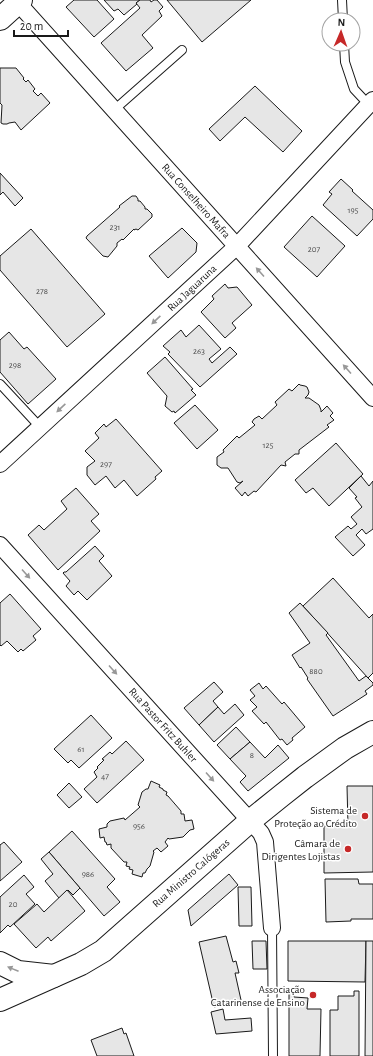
<svg xmlns="http://www.w3.org/2000/svg" width="373" height="1056" viewBox="0 0 373 1056" font-family="'Alegreya Sans',sans-serif">
  <style>
    .building { fill: #e6e6e6; stroke: #1a1a1a }
    .lines { fill: none; stroke-linecap: round; stroke-linejoin: round }
    .lane-casing { stroke: #1a1a1a; stroke-width: 10 }
    .street-casing { stroke: #1a1a1a; stroke-width: 18 }
    .secondary-casing { stroke: #1a1a1a; stroke-width: 24 }
    .primary-casing { stroke: #1a1a1a; stroke-width: 24 }
    .lane { stroke: #fff; stroke-width: 8 }
    .street { stroke: #fff; stroke-width: 16 }
    .secondary { stroke: #fff; stroke-width: 22 }
    .primary { stroke: #fff; stroke-width: 22 }
    .oneway { fill: #989898 }
    .poi-dot { fill: #c62828; stroke: #fff; stroke-width: 1.5 }
    .labels { text-anchor: middle; dominant-baseline: central; stroke-width: 3; stroke-linejoin: round; paint-order: stroke }
    .number-label { font-size: 9px; fill: #4d4d4d }
    .street-label { font-size: 11px; fill: #1a1a1a; stroke: #fff }
    .poi-label { font-size: 11px; fill: #1a1a1a; stroke: #fff; text-anchor: end }
  </style>
  <rect width="100%" height="100%" fill="#fff"/>
  <!-- building -->
  <g class="building">
    <path d="M74 0H97L114 19 94 37 66 7Z"/>
    <path d="M104 0H140L136 3 137 4 124 15 118 9 114 11Z"/>
    <path d="M140 0H150L151 2 154 0H157L163 7 159 11 162 16 142 35 153 48 126 71 101 43 140 8 136 3Z"/>
    <path d="M167 0H251L202 42Z"/>
    <path d="M0 68H16L24 78 23 79 26 82 28 80 35 89 33 91 38 96 41 93 50 103 21 130 15 122 9 123 7 124H3L1 123 2 105 0 103Z"/>
    <path d="M255 86 302 131 283 152 245 117 220 141 209 129Z"/>
    <path d="M0 173 23 198 15 206 3 192 0 195Z"/>
    <path d="M341 179 353 190 352 191 373 210V219L357 236 323 205 332 194 329 192Z"/>
    <path d="M132 196H136L138 199V201H140L145 207V209H147L152 214V217L138 230 136 229 134 230V229L123 240 122 239 117 243V246L108 257 103 256 86 238 87 236 120 207 119 206Z"/>
    <path d="M312 216 345 246 317 277 284 247Z"/>
    <path d="M182 228 197 243 196 252 168 278 149 256Z"/>
    <path d="M31 229 105 314 67 347 0 270V256Z"/>
    <path d="M225 284 228 288 237 287 252 305 232 323 236 328 225 338 201 312 214 299 212 296Z"/>
    <path d="M199 325 221 349 209 359 212 363 230 347 237 354 200 387 168 354 170 352 163 346 181 330 186 337Z"/>
    <path d="M9 332 24 349 27 347 56 379 28 404 0 372V340Z"/>
    <path d="M165 357 193 389 191 390 196 395 175 413 174 411 172 412 165 406 167 396 147 373Z"/>
    <path d="M299 384 300 385 305 386 307 387 309 392 308 395 305 398H309L319 405 321 410V412L327 406 333 413 330 416 334 420 327 425 329 427 299 450V454H295L285 462 286 466 281 465 256 492 254 491 248 496 245 492 242 496 235 488 243 481 240 483 237 482 228 468H221L217 465V457L224 452 223 450 237 436 239 438 255 425 252 422 254 419 259 416 262 419 277 405 275 402 289 389 292 391Z"/>
    <path d="M195 405 218 430 197 449 174 423Z"/>
    <path d="M116 419 162 471 155 477 156 479 137 496 124 480 115 488 106 476 95 485 87 475V467L95 461 85 451 99 438 95 433 104 424 106 427Z"/>
    <path d="M336 443 363 474 329 506 313 488 306 493 295 480Z"/>
    <path d="M361 476 369 486 373 481V529L366 534 362 529 356 535 365 545 353 556 335 537 348 526 351 529 357 524 351 517 362 507 355 498 357 497 349 488Z"/>
    <path d="M76 488 99 514 91 521 100 531 58 570 28 535 39 525 44 530 67 509 61 501Z"/>
    <path d="M95 546 104 556 99 561 112 576 87 600 78 591 74 595 66 586 70 581 63 573 64 572H66Z"/>
    <path d="M333 578 369 618 373 614V673L368 678 303 606Z"/>
    <path d="M10 594 41 629 33 636 36 640 23 651 21 649 18 652 7 641 1 646 0 645V603Z"/>
    <path d="M300 603 328 633 326 635 359 681 366 676 373 683V685L365 691 367 694 333 716 307 679 308 678 301 667 300 668 292 655 310 643 289 613Z"/>
    <path d="M214 682 223 692 213 701 218 707 199 725 184 708Z"/>
    <path d="M259 683 263 689 266 686 282 704 284 702 305 727 292 738 293 740 287 745 282 739 280 740 266 722 264 724 252 711 257 707 250 700 255 696 250 690Z"/>
    <path d="M235 704 244 715 214 742 199 725 218 707 224 714Z"/>
    <path d="M91 715 112 738 79 768 71 760 68 763 54 749Z"/>
    <path d="M236 727 250 742 230 759 217 745Z"/>
    <path d="M126 741 144 760 97 803 84 789 97 777 94 772 98 768 97 767 104 760 102 759 110 752 112 754Z"/>
    <path d="M250 742 265 758 278 745 289 758 248 791 240 782 246 776 230 759Z"/>
    <path d="M151 781 160 785 159 787 163 789V790L167 792 166 795 168 796 181 811V814H184L185 821 192 820 194 829 190 830 183 837 169 839 168 838 165 842 168 846 161 852 157 848 153 851 154 852 150 866 147 869 145 873H143L142 877 132 874 133 870 129 869 130 867 126 866 127 862H124L111 848V844L107 845 106 842H105L104 837 100 838 99 829 107 827V824L110 821 124 818 125 820 140 807 138 805 142 792 146 789H148Z"/>
    <path d="M69 783 82 797 69 808 57 795Z"/>
    <path d="M347 786H373V872L324 873V826H348Z"/>
    <path d="M72 831 115 879 107 887 120 902 104 916 49 852Z"/>
    <path d="M4 842 22 862 0 881V845Z"/>
    <path d="M49 852 80 888 73 895 68 890 59 898 45 881 53 874 41 859Z"/>
    <path d="M229 874 238 885 191 926 188 910Z"/>
    <path d="M24 875 34 887 26 894 35 904 10 927 8 925 0 933V897Z"/>
    <path d="M325 879H358L359 884H373V919H351V921L326 922Z"/>
    <path d="M238 887H251L252 926H239Z"/>
    <path d="M67 890 85 911 51 941 48 937 36 948 14 924 37 904 44 912Z"/>
    <path d="M226 936 233 962 236 961 239 973H235L241 1000 214 1007 199 942Z"/>
    <path d="M252 941H266L267 969H253Z"/>
    <path d="M288 941H366L365 982 288 981Z"/>
    <path d="M366 941H373V1056H365Z"/>
    <path d="M354 991H359V1056H330V1010H338V996H354Z"/>
    <path d="M289 993H294V997L308 998 307 1009H321L320 1056H289Z"/>
    <path d="M223 1009 225 1020 251 1018 252 1031 216 1034 211 1012Z"/>
    <path d="M122 1028 124 1034 126 1033 134 1056H97L91 1040Z"/>
  </g>
  <g class="lines">
    <defs>
      <g id="lane">
        <path d="M342 0 343 20"/>
        <path d="M344 44 345 62 354 89 369 105"/>
        <path d="M114 110 182 50"/>
        <path d="M0 384 40 427"/>
        <path d="M272 928 273 1056"/>
      </g>
      <g id="street">
        <path d="M18 3 373 398"/>
        <path d="M0 464 237 246 373 100"/>
        <path d="M0 545 261 833 265 842 272 928"/>
      </g>
      <path id="secondary" d="M0 19 21 0"/>
      <g id="primary">
        <path d="M0 963 18 972 54 976"/>
        <path d="M0 1000 81 964 103 951 250 821 281 796 305 777 345 748 373 732"/>
      </g>
    </defs>
    <!-- lane casing -->
    <use href="#lane" class="lane-casing"/>
    <!-- street casing -->
    <use href="#street" class="street-casing"/>
    <!-- secondary casing -->
    <use href="#secondary" class="secondary-casing"/>
    <!-- primary casing -->
    <use href="#primary" class="primary-casing"/>
    <!-- lane -->
    <use href="#lane" class="lane"/>
    <!-- street -->
    <use href="#street" class="street"/>
    <!-- secondary -->
    <use href="#secondary" class="secondary"/>
    <!-- primary -->
    <use href="#primary" class="primary"/>
  </g>
  <!-- one-way arrows -->
  <defs><path id="oneway-solid" d="M-6-.8H1V-3.2L6.5 0L1 3.2V.8H-6Z"/></defs>
  <g class="oneway">
    <use href="#oneway-solid" transform="translate(260 272) rotate(-132)"/>
    <use href="#oneway-solid" transform="translate(156 320) rotate(137)"/>
    <use href="#oneway-solid" transform="translate(347 369) rotate(-132)"/>
    <use href="#oneway-solid" transform="translate(61 408) rotate(137)"/>
    <use href="#oneway-solid" transform="translate(26 574) rotate(48)"/>
    <use href="#oneway-solid" transform="translate(113 670) rotate(48)"/>
    <use href="#oneway-solid" transform="translate(210 777) rotate(48)"/>
    <use href="#oneway-solid" transform="translate(13 969) rotate(-158)"/>
  </g>
  <!-- markers -->
  <g class="poi-dot">
    <circle cx="365" cy="816" r="4"/>
    <circle cx="348" cy="849" r="4"/>
    <circle cx="313" cy="995" r="4"/>
  </g>
  <g class="labels">
    <!-- number labels -->
    <g class="number-label">
      <text x="353" y="210">195</text>
      <text x="115" y="227">231</text>
      <text x="314" y="249">207</text>
      <text x="42" y="291">278</text>
      <text x="199" y="351">263</text>
      <text x="15" y="365">298</text>
      <text x="268" y="445">125</text>
      <text x="106" y="464">297</text>
      <text x="316" y="671">880</text>
      <text x="81" y="749">61</text>
      <text x="252" y="755">8</text>
      <text x="105" y="776">47</text>
      <text x="139" y="826">956</text>
      <text x="88" y="874">986</text>
      <text x="13" y="904">20</text>
    </g>
    <!-- street labels -->
    <g class="street-label">
      <text transform="translate(196 201) rotate(48)">Rua Conselheiro Mafra</text>
      <text transform="translate(192 288) rotate(-43)">Rua Jaguaruna</text>
      <text transform="translate(163 725) rotate(48)">Rua Pastor Fritz Buhler</text>
      <text transform="translate(191 873) rotate(-41)">Rua Ministro Calógeras</text>
    </g>
    <!-- poi labels -->
    <g class="poi-label">
      <text x="357" y="810">Sistema de<tspan x="357" dy="13">Proteção ao Crédito</tspan></text>
      <text x="340" y="843">Câmara de<tspan x="340" dy="13">Dirigentes Lojistas</tspan></text>
      <text x="305" y="989">Associação<tspan x="305" dy="13">Catarinense de Ensino</tspan></text>
    </g>
  </g>
  <!-- north arrow -->
  <g transform="translate(341 32) rotate(2)"><circle r="19" fill="#ffffff" stroke="#a3a3a3"/>
  <path d="M0-3L7 15L0 10L-7 15Z" fill="#c62828"/>
  <text y="-6" font-size="11" font-weight="bold" text-anchor="middle" fill="#1a1a1a">N</text>
  </g>
  <!-- scale -->
  <path d="M14 30v6h54v-6" fill="none" stroke="#1a1a1a" stroke-width="2"/>
  <text x="20" y="30" font-size="12" fill="#1a1a1a" stroke="#ffffff" stroke-width="3" paint-order="stroke">20 m</text>
</svg>
